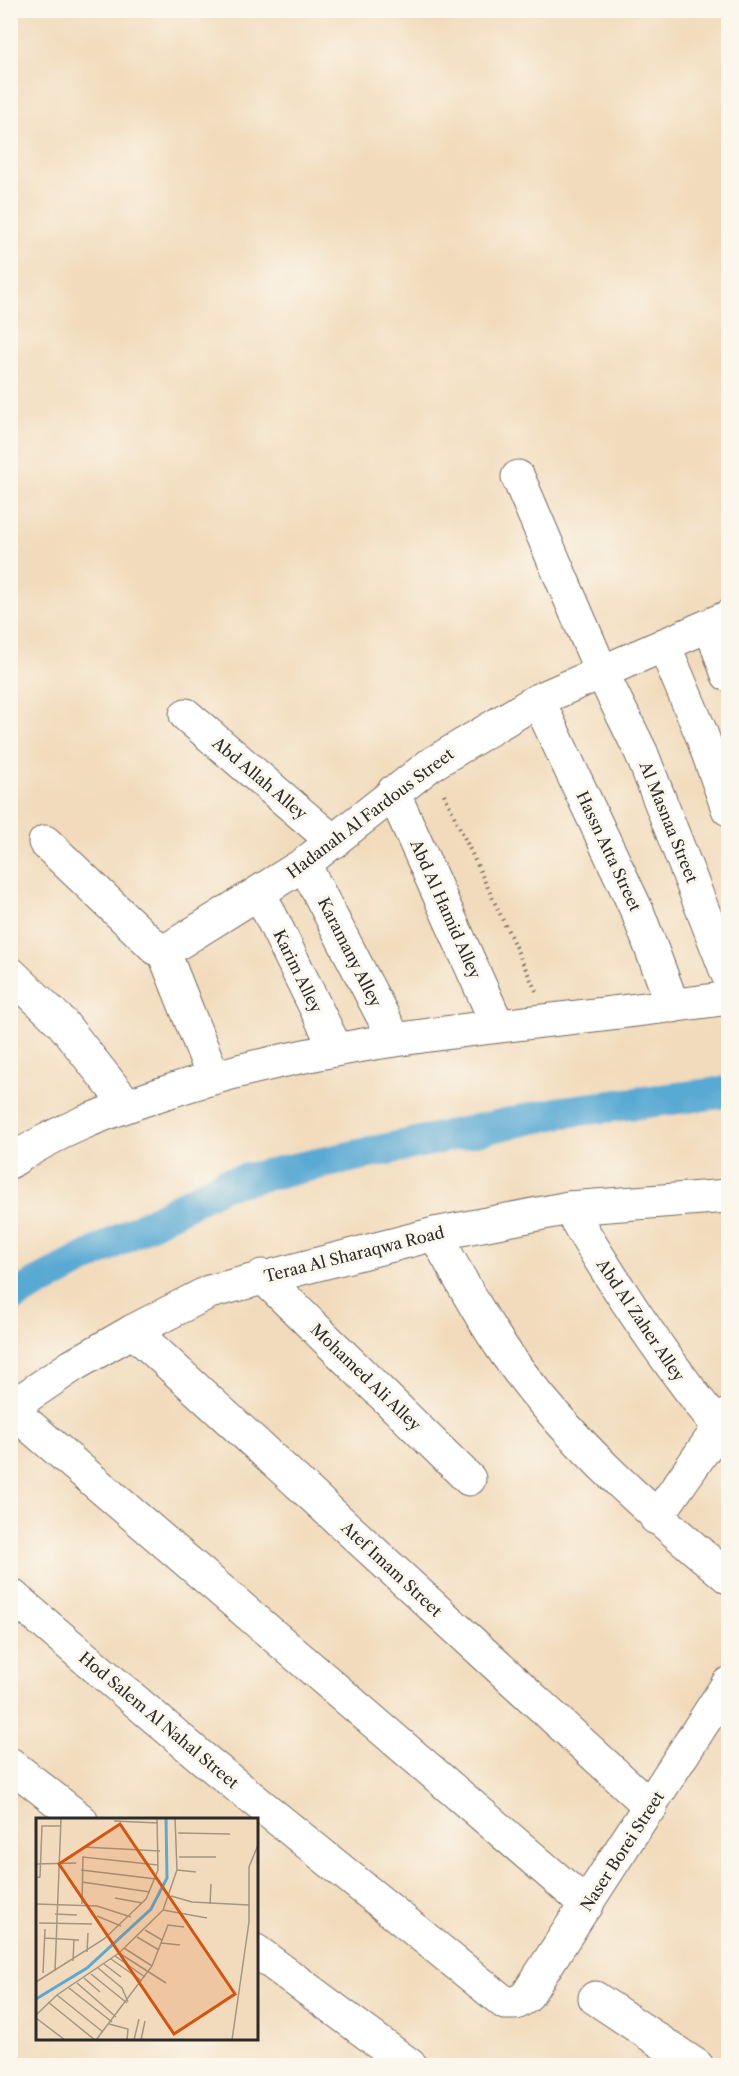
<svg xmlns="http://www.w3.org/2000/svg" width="739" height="2076" viewBox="0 0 739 2076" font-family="'Libre Caslon Text',serif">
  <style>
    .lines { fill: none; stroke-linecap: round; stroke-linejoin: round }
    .canal { stroke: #59a9d3; stroke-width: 32 }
    .minor-casing { stroke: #71695e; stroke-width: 35 }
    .path { stroke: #71695e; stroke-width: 4; stroke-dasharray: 1.5 4.5; stroke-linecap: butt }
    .minor { stroke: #fff; stroke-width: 33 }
    .labels { text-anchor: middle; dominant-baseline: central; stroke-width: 6; stroke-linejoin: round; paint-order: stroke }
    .street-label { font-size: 16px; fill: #2b2b2b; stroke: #fbf7ec }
    .inset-river { fill: none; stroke: #59a9d3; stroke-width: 3 }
    .inset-road { fill: none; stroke: #a29582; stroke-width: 1.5 }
    .view { fill: #d5540f; fill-opacity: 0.15; stroke: #d5540f; stroke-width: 3 }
    .inset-edge { fill: none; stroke: #2b2b2b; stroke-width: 3 }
  </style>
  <rect width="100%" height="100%" fill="#fbf7ec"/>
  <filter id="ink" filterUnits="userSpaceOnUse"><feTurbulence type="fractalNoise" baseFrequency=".0167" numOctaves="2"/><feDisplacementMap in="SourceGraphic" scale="12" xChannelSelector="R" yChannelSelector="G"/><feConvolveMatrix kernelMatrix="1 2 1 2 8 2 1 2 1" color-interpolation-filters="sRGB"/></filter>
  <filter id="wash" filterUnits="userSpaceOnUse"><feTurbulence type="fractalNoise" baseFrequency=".008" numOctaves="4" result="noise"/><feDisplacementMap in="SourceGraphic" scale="24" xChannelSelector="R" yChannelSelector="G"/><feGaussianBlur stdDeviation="1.35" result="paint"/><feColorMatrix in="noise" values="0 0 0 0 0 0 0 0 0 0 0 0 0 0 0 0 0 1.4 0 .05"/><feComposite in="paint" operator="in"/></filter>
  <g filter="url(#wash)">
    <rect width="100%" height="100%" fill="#f2dbbc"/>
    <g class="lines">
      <!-- canal -->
      <path class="canal" d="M10 1298 224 1184 562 1112 728 1092"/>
    </g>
  </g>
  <g filter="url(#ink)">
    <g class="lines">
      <defs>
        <g id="minor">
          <path d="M518 477 602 673 641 752 728 975"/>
          <path d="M710 625 728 675"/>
          <path d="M664 645 701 733 728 809"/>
          <path d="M538 700 638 913 673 1006"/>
          <path d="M186 715 334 842"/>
          <path d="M393 792 498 1026"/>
          <path d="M45 842 157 949 167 950 304 864 430 765 538 700 728 617"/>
          <path d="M304 864 395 1040"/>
          <path d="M260 894 336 1049"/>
          <path d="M163 950 213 1076"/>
          <path d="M10 973 62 1023 127 1105"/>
          <path d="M10 1162C55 1131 108 1112 158 1095 342 1032 538 1026 728 998"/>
          <path d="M569 1208C614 1285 663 1358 719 1427"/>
          <path d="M435 1234C458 1275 480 1317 507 1355 568 1441 648 1510 728 1577"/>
          <path d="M262 1276 469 1479"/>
          <path d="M133 1331 651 1807"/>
          <path d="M10 1408 72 1366 133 1331 209 1292 435 1234 569 1208 728 1196"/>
          <path d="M10 1409 587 1905"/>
          <path d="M656 1518 728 1415"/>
          <path d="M10 1594 200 1756 505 2003H516L526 1997 728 1684"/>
          <path d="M10 1764 81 1820"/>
          <path d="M256 1951 411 2066"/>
          <path d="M595 1998 697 2066"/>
        </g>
      </defs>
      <!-- minor casing -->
      <use href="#minor" class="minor-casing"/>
      <!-- path -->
      <path class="path" d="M444 794 536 991"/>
      <!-- minor -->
      <use href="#minor" class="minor"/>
    </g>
  </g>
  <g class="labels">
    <!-- street labels -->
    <g class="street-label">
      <text transform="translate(260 778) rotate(40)">Abd Allah Alley</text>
      <text transform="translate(370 813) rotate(-37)">Hadanah Al Fardous Street</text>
      <text transform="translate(669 822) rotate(68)">Al Masnaa Street</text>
      <text transform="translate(609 851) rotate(65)">Hassn Atta Street</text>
      <text transform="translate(446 909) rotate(66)">Abd Al Hamid Alley</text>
      <text transform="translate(350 952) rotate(63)">Karamany Alley</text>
      <text transform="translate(298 971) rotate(64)">Karim Alley</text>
      <text transform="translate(354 1254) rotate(-14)">Teraa Al Sharaqwa Road</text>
      <text transform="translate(641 1320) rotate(56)">Abd Al Zaher Alley</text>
      <text transform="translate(366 1377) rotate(44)">Mohamed Ali Alley</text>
      <text transform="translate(392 1569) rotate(43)">Atef Imam Street</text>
      <text transform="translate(159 1720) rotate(40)">Hod Salem Al Nahal Street</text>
      <text transform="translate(622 1851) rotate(-57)">Naser Borei Street</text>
    </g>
  </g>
  <!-- overview -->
  <g transform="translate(36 1818)">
    <rect width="222" height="222" fill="#f2dbbc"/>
    <path class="inset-river" d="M0 181 51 150 115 91 131 60 130 0"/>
    <path class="inset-road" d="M3 0H29M78 3 122 5M142 15 194 16M47 29 124 33M143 39H180M0 46 40 45M45 52 120 61M141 52 160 54M0 60 4 59 6 8H24M46 64 114 74M135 78 156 84 213 87M79 80 106 85M0 86 61 88 95 99M46 86 47 39 122 47M174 86 175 66M127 92 171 100M19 96 41 97M61 98 85 108M3 105 56 106M109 112 126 122M101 119 123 132M8 120 43 122M125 125 144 127M88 130 116 148M51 134 52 115M83 135 130 165M79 138 109 159M75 141 106 163M37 143 38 121M68 146 85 159M62 150 86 170 92 184M19 153 25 1M7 155 9 111M55 156 91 185M48 160 64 174M0 164 68 121 110 81 122 52 121 0M41 165 80 199M33 170 76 204M21 177 67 214M12 184 59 222M0 197 21 177 83 135 127 92 141 52 139 0M0 200 29 222M73 206 92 211 91 222M60 222 116 148 132 107 148 109M98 222 103 201M105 222 109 203M196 222 213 104V49L222 27"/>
    <path class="view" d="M84 6 199 176 138 216 23 46Z"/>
    <rect width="222" height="222" class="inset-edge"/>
  </g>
  <!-- margin -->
  <rect width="739" height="2076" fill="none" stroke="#fbf7ec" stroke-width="36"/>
</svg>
